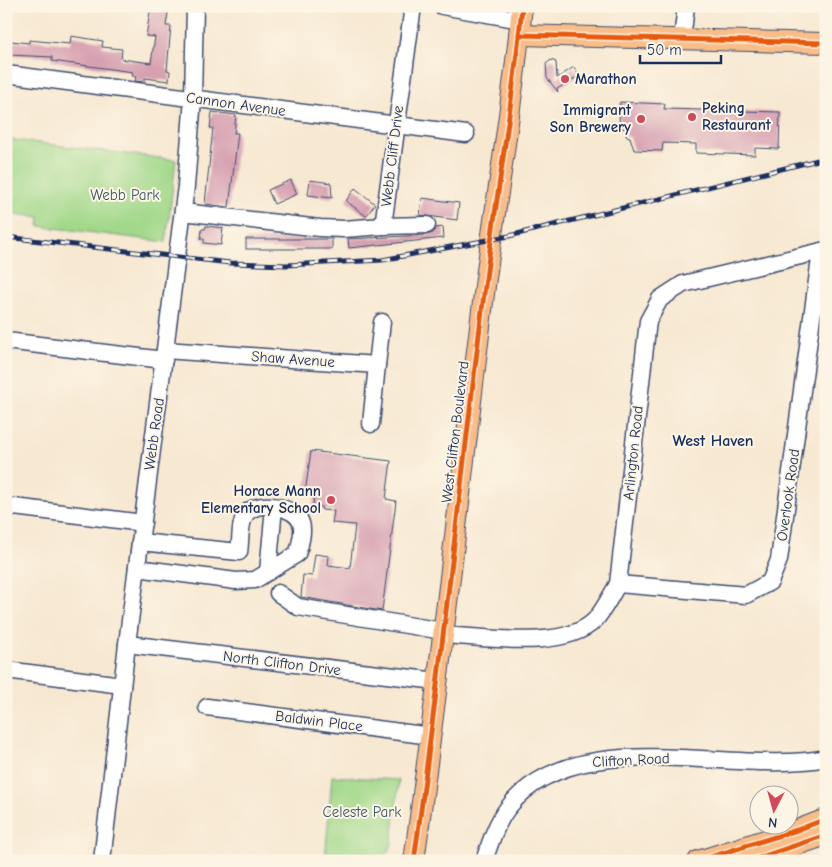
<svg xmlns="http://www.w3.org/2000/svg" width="832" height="867" viewBox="0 0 832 867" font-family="'Comic Neue',sans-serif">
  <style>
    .green { fill: #a1d889; stroke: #5e8474 }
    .building { fill: #d7a0b1 }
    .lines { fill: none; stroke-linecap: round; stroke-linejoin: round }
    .minor-casing { stroke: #3c4b6f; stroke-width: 19 }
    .major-casing { stroke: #3c4b6f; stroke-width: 22 }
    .minor { stroke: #fff; stroke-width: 16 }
    .major { stroke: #f8bd89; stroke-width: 20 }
    .rail-casing { stroke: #1b2f5e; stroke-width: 5 }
    .rail { stroke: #fcf5e5; stroke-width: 3; stroke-dasharray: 9; stroke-linecap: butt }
    .cycleway-casing { stroke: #fcf5e5; stroke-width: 8 }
    .cycleway { stroke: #e8590c; stroke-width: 5 }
    .poi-dot { fill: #d1495b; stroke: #fcf5e5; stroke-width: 2 }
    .labels { text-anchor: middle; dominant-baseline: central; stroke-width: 4; stroke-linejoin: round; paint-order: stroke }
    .poi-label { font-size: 15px; font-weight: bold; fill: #1b2f5e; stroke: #fcf5e5; text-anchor: start }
    .street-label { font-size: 15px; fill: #1b2f5e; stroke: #fcf5e5 }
    .park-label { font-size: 15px; fill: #3c5969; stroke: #fcf5e5 }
    .neighbourhood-label { font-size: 16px; font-weight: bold; fill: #1b2f5e; stroke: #fcf5e5 }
  </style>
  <rect width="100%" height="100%" fill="#fcf5e5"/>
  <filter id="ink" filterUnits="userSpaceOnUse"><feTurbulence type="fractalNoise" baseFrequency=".02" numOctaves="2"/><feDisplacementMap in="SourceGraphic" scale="10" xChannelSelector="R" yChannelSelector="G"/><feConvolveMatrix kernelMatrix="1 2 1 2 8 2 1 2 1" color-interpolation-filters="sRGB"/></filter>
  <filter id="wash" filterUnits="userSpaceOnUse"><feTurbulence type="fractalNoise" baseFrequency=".0096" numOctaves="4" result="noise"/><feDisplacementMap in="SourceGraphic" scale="20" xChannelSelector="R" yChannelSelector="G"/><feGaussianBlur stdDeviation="1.12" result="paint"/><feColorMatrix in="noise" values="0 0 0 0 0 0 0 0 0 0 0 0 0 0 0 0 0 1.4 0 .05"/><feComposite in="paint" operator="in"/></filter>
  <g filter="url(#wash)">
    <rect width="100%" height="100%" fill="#f7e8d1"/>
    <!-- green -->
    <g class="green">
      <path d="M6 139 176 160 166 242 39 226 40 217 6 213Z"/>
      <path d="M332 776 399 780 392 843 389 852 378 861 325 860Z"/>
    </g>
    <g id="blocks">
      <!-- building -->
      <g class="building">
        <path d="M151 6H169L166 26H171L167 70 170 71 169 81 145 78V82L135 81 136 76H132L133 72 52 61V57L9 55 11 41 29 43V40L70 44 71 36 103 41 102 47 122 49 121 59 151 63 155 37 146 36Z"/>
        <path d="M551 60 556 62 557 78 574 67 579 76 557 89 558 92 547 78 546 64Z"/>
        <path d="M620 102 665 104 664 109 780 112 779 149 755 148V155L696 153V144L663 143 662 151 634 150 630 137 626 136 627 129 621 128 619 124Z"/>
        <path d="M212 112 236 115 234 133H238L229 207 205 204 213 128H210Z"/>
        <path d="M291 180 297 194 274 204 268 190Z"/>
        <path d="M310 180 331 183 332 198 308 195Z"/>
        <path d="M355 188 375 204 366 216 346 201Z"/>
        <path d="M422 198 459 203 457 220 420 215Z"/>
        <path d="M206 226 223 228 221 245 204 243V239H201L202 229H205Z"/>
        <path d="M443 227 444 238 349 248 348 239 427 235 433 233 436 228Z"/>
        <rect x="246" y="239" width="86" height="10"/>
        <path d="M311 451 391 461 386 499 396 501 382 611 301 597 303 575 312 576 315 554 329 556 328 565 350 568 355 525 332 523 334 511 322 510 321 507 313 506 314 494 305 493Z"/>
      </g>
    </g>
  </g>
  <g filter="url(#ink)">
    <use href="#blocks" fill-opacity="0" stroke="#3c4b6f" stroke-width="1"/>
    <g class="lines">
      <defs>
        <g id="minor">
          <path d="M442 6 521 20"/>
          <path d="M682 39 686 6"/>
          <path d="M6 74 466 134"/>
          <path d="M183 212 320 228 343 229 383 226 413 6"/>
          <path d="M383 226 427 225"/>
          <path d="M6 341 164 360"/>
          <path d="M165 350 377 365 382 322"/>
          <path d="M371 424 377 365"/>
          <path d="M6 506 143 523"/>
          <path d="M137 568 236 581 255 580 297 554C300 547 304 530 301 523 296 506 257 499 246 514 239 523 241 541 239 552L140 542"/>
          <path d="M268 572 274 507"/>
          <path d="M618 584 746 595 770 582 779 560 821 251"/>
          <path d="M278 593 298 607 443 631"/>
          <path d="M443 635C483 637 565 651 595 620 604 610 611 595 618 584L648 321 660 299 683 284 826 250"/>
          <path d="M127 644 437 681"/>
          <path d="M6 670 122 685"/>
          <path d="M207 707 431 736"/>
          <path d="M102 861 127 644 186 186 193 98 195 6"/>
          <path d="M484 861C490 843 496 824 507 809 574 720 733 777 826 758"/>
        </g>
        <g id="major">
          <path d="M519 35 826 43"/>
          <path d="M414 861C440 675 460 488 483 302 495 203 513 105 522 6"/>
          <path d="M698 861 797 830 826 819"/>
          <path d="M750 861 826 835"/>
        </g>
      </defs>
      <!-- minor casing -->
      <use href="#minor" class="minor-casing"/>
      <!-- major casing -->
      <use href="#major" class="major-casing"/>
      <!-- minor -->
      <use href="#minor" class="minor"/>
      <!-- major -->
      <use href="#major" class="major"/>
      <defs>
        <path id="rail" d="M6 237 230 263 287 265 382 260 509 236 826 158"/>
      </defs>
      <!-- rail casing -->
      <use href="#rail" class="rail-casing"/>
      <!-- rail -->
      <use href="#rail" class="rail"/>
      <defs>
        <g id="cycleway">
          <path d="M519 35 826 43"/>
          <path d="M414 861C440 675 460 488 483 302 495 203 513 105 522 6"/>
          <path d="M698 861 797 830 826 819"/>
          <path d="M750 861 826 835"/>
        </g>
      </defs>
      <!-- cycleway casing -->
      <use href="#cycleway" class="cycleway-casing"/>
      <!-- cycleway -->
      <use href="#cycleway" class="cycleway"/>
    </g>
  </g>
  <!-- markers -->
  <g class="poi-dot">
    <circle cx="565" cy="79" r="5"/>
    <circle cx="692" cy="117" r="5"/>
    <circle cx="641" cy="119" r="5"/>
    <circle cx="331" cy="500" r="5"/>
  </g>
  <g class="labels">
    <!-- poi labels -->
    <g class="poi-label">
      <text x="575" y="79">Marathon</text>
      <text x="702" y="108">Peking<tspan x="702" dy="17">Restaurant</tspan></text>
      <text x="631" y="110" text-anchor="end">Immigrant<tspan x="631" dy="17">Son Brewery</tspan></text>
      <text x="321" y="491" text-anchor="end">Horace Mann<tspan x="321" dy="17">Elementary School</tspan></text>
    </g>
    <!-- street labels -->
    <g class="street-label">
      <text transform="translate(236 104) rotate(8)">Cannon Avenue</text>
      <text transform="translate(392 156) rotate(-83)">Webb Cliff Drive</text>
      <text transform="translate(293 359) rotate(4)">Shaw Avenue</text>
      <text transform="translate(455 432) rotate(-83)">West Clifton Boulevard</text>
      <text transform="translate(154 434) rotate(-82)">Webb Road</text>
      <text transform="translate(633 453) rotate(-84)">Arlington Road</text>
      <text transform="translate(788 495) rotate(-82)">Overlook Road</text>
      <text transform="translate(282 663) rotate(7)">North Clifton Drive</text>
      <text transform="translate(319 721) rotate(7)">Baldwin Place</text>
      <text transform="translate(631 760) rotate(-3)">Clifton Road</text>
    </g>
    <!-- park labels -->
    <g class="park-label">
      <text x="125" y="195">Webb Park</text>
      <text x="362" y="812">Celeste Park</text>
    </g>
    <!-- neighbourhood labels -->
    <g class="neighbourhood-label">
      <text x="713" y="441">West Haven</text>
    </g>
  </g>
  <!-- margin -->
  <rect width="832" height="867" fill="none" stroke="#fcf5e5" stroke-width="25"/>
  <!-- north arrow -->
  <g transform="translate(774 810) rotate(186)"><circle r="24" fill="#fcf5e5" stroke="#a2a6af"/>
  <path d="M0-4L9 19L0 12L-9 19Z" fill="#d1495b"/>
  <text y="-8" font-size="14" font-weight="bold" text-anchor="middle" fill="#1b2f5e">N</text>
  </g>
  <!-- scale -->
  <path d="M640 55v8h81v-8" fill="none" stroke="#1b2f5e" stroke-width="2.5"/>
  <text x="647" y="55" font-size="15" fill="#1b2f5e" stroke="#fcf5e5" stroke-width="4" paint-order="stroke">50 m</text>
</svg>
